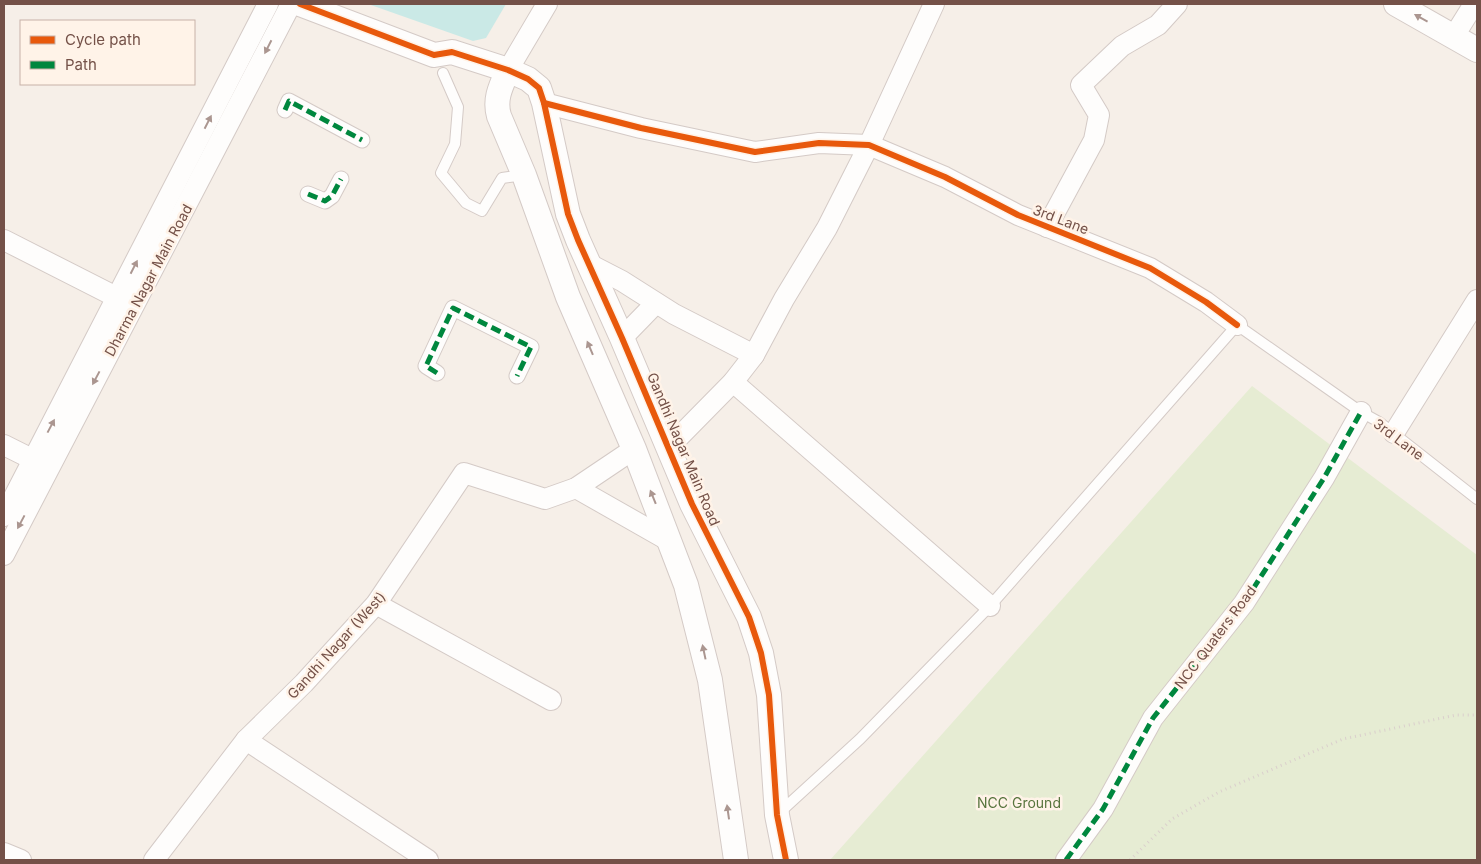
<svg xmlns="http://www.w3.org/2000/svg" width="1481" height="864" viewBox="0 0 1481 864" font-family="Inter,sans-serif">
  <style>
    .green { fill: #e6ecd3 }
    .water { fill: #cae9e6 }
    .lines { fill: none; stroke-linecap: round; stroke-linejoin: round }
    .service-casing { stroke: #d4cac6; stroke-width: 12 }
    .pedestrian-casing { stroke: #d4cac6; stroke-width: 17 }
    .minor-casing { stroke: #d4cac6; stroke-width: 22 }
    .tertiary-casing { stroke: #d4cac6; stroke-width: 26 }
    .path { stroke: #dacfcc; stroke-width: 3; stroke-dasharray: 1 4; stroke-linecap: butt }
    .service { stroke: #fefdfc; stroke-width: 10 }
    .pedestrian { stroke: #fefdfc; stroke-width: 15 }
    .minor { stroke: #fefdfc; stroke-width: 20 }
    .tertiary { stroke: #fefdfc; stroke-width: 24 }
    .quiet { stroke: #00873e; stroke-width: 5; stroke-dasharray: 10 5; stroke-linecap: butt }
    .cycleway-casing { stroke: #fff3e8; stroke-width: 9 }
    .cycleway { stroke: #e8590c; stroke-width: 6 }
    .oneway { fill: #ab9690 }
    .labels { text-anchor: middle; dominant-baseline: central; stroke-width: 5; stroke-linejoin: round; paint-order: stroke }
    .street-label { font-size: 14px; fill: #745148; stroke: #fff3e8 }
    .park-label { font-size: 14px; fill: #57743d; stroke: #fff3e8 }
  </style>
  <rect width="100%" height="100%" fill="#f6efe8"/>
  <!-- green -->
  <path class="green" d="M1252 386 1477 555V860H830Z"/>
  <!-- water -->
  <path class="water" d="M368 4H506L486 38 473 41Z"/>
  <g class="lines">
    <defs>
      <g id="service">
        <path d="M443 73 458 107 455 144 441 173 466 203 482 211 502 178 524 175"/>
        <path d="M779 813 860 739 990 606 1237 325 1361 412 1379 422 1477 499"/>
      </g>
      <g id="pedestrian">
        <path d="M285 110 289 101 362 140"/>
        <path d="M308 194 325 201 332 196 341 179"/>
        <path d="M437 373 426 366 453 308 531 347 517 376"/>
      </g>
      <g id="minor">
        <path d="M1454 36 1474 4"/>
        <path d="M508 70 547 4"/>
        <path d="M544 103 641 128 755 152 819 143 869 145 945 177 1018 215 1150 268 1206 302 1237 325"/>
        <path d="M1047 227 1094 140 1099 115 1081 85 1122 46 1158 25 1177 4"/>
        <path d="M4 240 130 304"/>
        <path d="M587 263 622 281 674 314 754 355"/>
        <path d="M622 338 656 303"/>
        <path d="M733 382 990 606"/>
        <path d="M1394 433 1477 300"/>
        <path d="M4 445 46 466"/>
        <path d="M669 447 733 382 754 355 784 299 827 228 869 145 934 4"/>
        <path d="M576 488 671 542"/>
        <path d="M4 516 268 4"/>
        <path d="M4 555 291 4"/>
        <path d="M376 604 551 700"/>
        <path d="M246 740 428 860"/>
        <path d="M4 853 21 860"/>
        <path d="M154 860 246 740 304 683 376 604 464 473 545 499 576 488 634 449"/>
        <path d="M1066 860 1103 809 1153 718 1244 603 1324 478 1361 412"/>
      </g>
      <g id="tertiary">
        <path d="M300 4 434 55 452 52 508 70 528 79 539 88 544 103 568 214 578 240 622 338 692 504 749 617 761 653 769 695 777 815 786 860"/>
        <path d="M1396 4 1477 50"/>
        <path d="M508 70C501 86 494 99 499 116L524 175 568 297 634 449 686 585 710 680 736 860"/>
      </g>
    </defs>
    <!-- service casing -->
    <use href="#service" class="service-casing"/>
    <!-- pedestrian casing -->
    <use href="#pedestrian" class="pedestrian-casing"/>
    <!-- minor casing -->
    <use href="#minor" class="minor-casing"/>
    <!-- tertiary casing -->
    <use href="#tertiary" class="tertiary-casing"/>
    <!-- path -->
    <path class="path" d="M1130 860 1172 819 1219 792 1343 739 1456 715H1477"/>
    <!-- service -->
    <use href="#service" class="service"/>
    <!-- pedestrian -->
    <use href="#pedestrian" class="pedestrian"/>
    <!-- minor -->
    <use href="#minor" class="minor"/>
    <!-- tertiary -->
    <use href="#tertiary" class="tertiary"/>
    <!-- quiet -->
    <g class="quiet">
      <path d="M285 110 289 101 362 140"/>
      <path d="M308 194 325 201 332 196 341 179"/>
      <path d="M437 373 426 366 453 308 531 347 517 376"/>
      <path d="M1066 860 1103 809 1153 718 1244 603 1324 478 1361 412"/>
    </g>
    <defs>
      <g id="cycleway">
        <path d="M300 4 434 55 452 52 508 70 528 79 539 88 544 103 568 214 578 240 622 338 692 504 749 617 761 653 769 695 777 815 786 860"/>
        <path d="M544 103 641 128 755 152 819 143 869 145 945 177 1018 215 1150 268 1206 302 1237 325"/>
      </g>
    </defs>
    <!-- cycleway casing -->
    <use href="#cycleway" class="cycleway-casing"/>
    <!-- cycleway -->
    <use href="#cycleway" class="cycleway"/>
  </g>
  <!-- one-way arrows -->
  <defs><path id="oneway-solid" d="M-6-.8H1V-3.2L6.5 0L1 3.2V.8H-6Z" transform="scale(1.25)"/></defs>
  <g class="oneway">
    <use href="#oneway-solid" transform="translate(1421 18) rotate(-151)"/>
    <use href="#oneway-solid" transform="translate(268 47) rotate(117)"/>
    <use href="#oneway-solid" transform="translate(208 122) rotate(-63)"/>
    <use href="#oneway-solid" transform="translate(134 267) rotate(-63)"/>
    <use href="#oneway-solid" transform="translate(590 348) rotate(-113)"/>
    <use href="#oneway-solid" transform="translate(96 378) rotate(118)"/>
    <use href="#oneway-solid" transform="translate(51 426) rotate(-62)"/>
    <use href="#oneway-solid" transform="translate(653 497) rotate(-112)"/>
    <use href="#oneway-solid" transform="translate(21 522) rotate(118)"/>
    <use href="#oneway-solid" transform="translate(704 652) rotate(-102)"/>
    <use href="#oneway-solid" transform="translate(728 812) rotate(-98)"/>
  </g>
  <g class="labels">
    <!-- street labels -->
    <g class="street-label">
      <text transform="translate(1061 219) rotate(21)">3rd Lane</text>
      <text transform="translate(148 280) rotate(-62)">Dharma Nagar Main Road</text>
      <text transform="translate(1399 439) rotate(37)">3rd Lane</text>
      <text transform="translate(684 449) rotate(67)">Gandhi Nagar Main Road</text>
      <text transform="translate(1215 637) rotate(-53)">NCC Quaters Road</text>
      <text transform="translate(336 645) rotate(-48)">Gandhi Nagar (West)</text>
    </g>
    <!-- park labels -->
    <g class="park-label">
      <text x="1019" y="802">NCC Ground</text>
    </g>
  </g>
  <!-- border -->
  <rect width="1481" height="864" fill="none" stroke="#745148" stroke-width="10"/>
  <!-- legend -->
  <rect x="20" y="20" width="175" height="65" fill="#fff3e8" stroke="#c7b2a8"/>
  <rect x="30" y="36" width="25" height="8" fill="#e8590c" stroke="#c7b2a8"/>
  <text x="65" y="45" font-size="15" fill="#745148">Cycle path</text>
  <rect x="30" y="61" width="25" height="8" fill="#00873e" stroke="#c7b2a8"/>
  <text x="65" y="70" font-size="15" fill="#745148">Path</text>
</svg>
